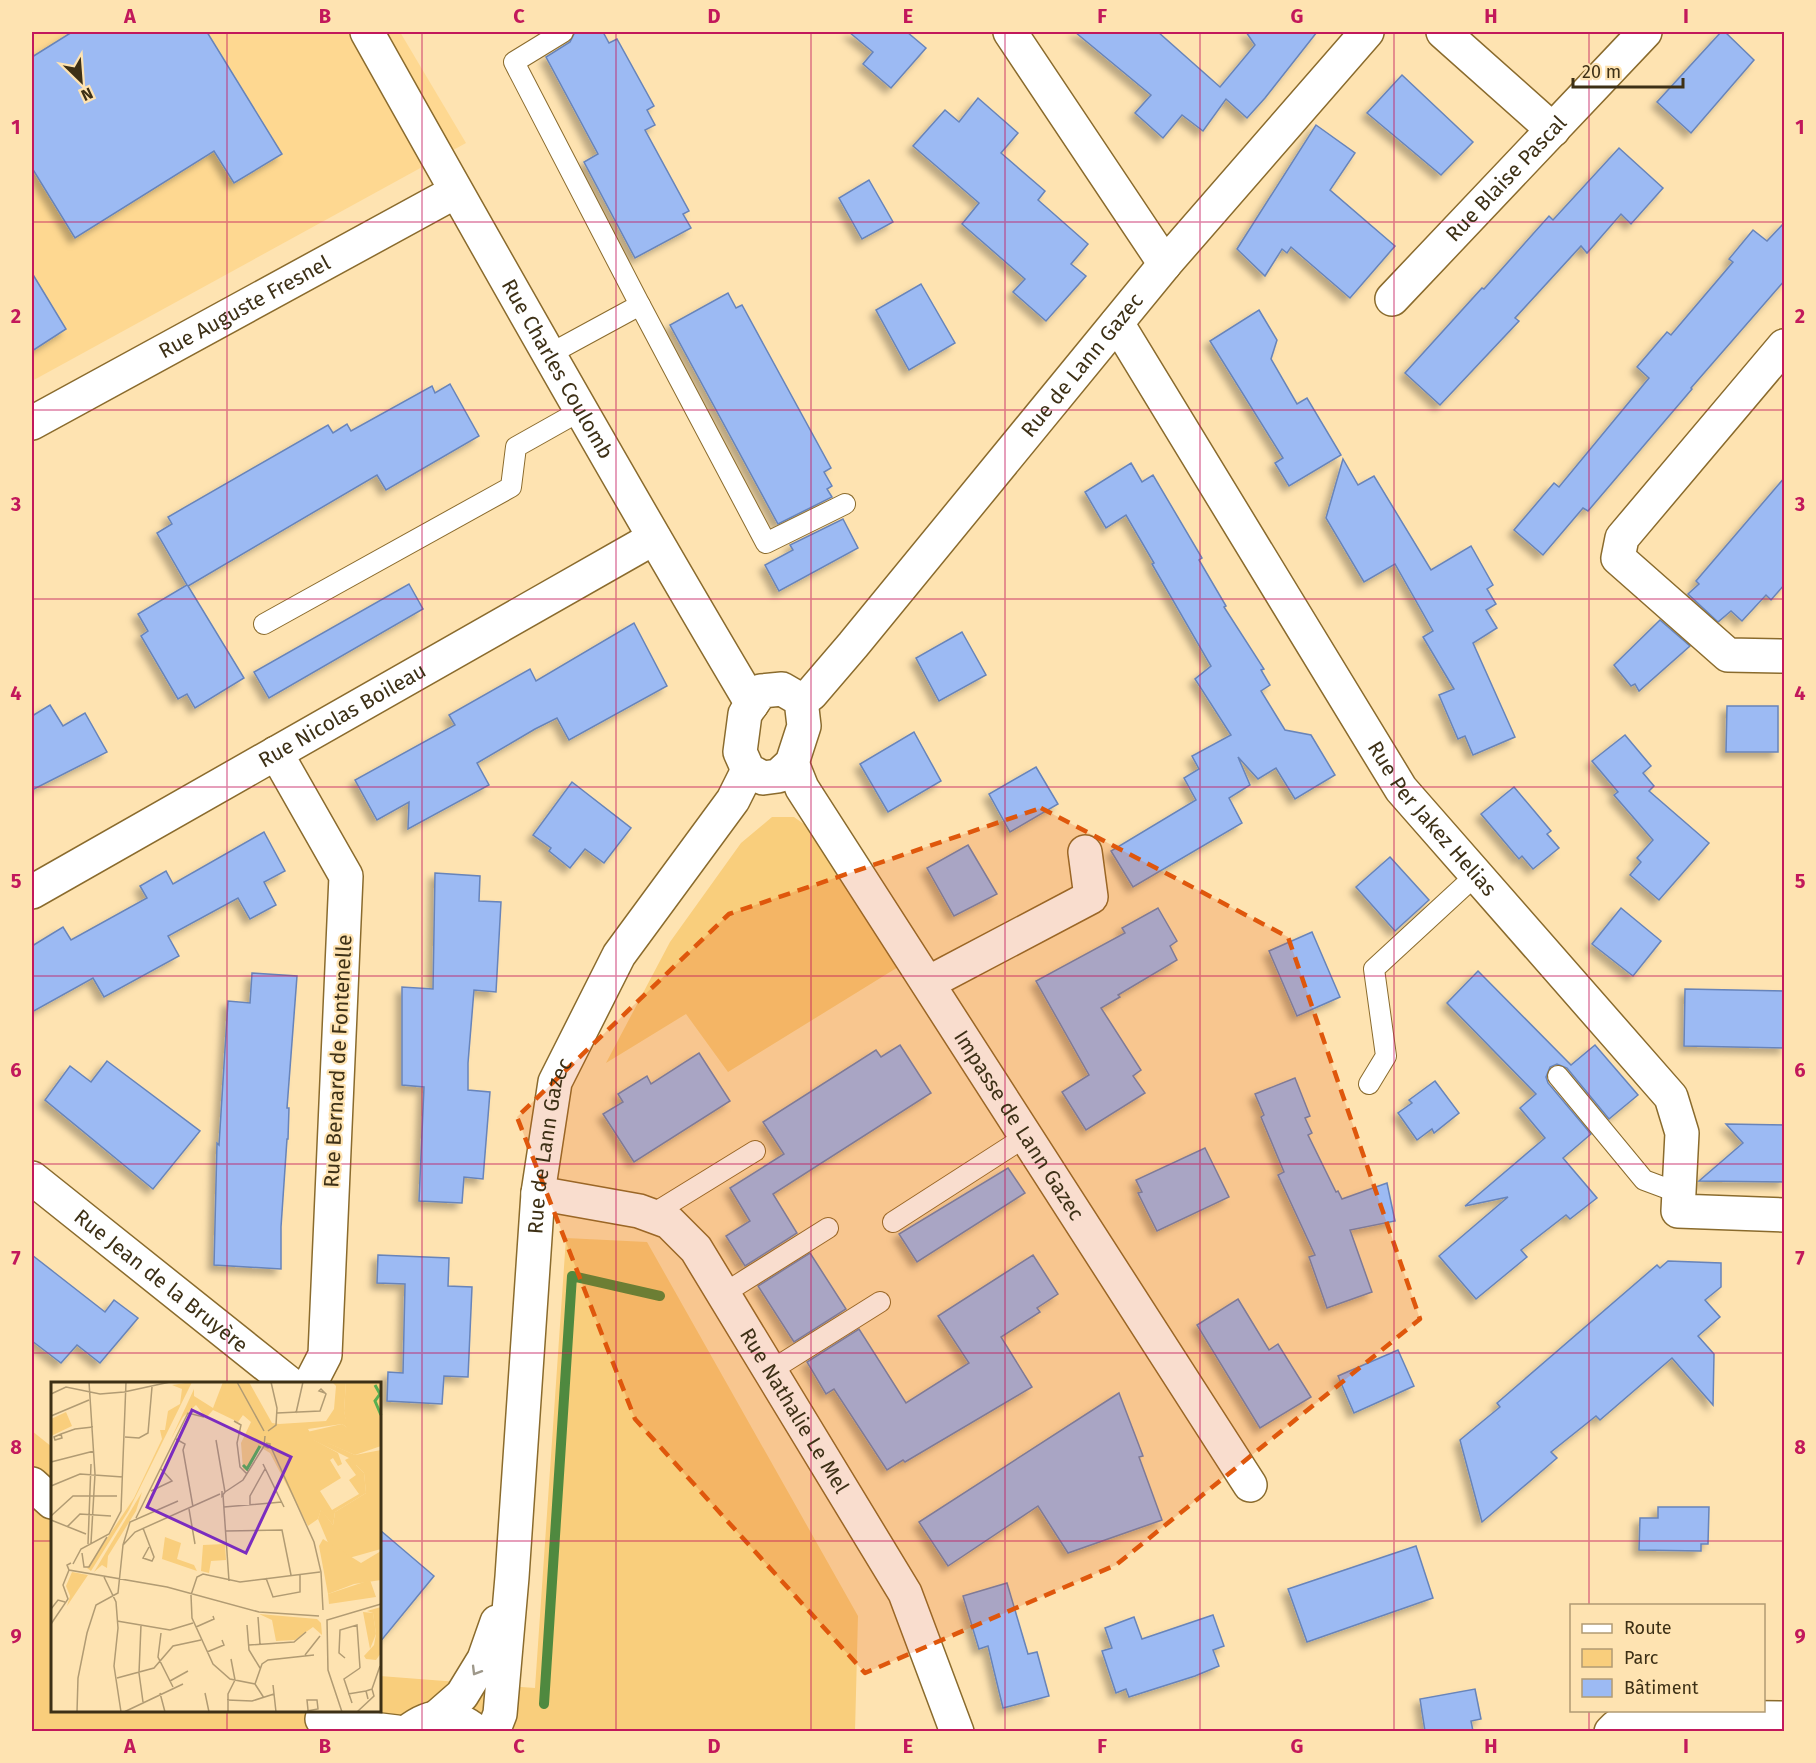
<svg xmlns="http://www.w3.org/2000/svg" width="1816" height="1763" viewBox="0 0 1816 1763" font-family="'Fira Sans',sans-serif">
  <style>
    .built { fill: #fed891 }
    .green { fill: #f9ce7c }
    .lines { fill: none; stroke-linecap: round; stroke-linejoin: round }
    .stream { stroke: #4f893f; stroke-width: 10 }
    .building { fill: #9cbaf3; stroke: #6784ba; stroke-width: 1.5; filter: url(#shadow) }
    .lane-casing { stroke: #8a6b2d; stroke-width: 22 }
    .street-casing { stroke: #8a6b2d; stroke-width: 36 }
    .primary-casing { stroke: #8a6b2d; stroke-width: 36 }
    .lane { stroke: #fff; stroke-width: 20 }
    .street { stroke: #fff; stroke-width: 33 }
    .primary { stroke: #fff; stroke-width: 33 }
    .oneway { stroke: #9e988a }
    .marked { fill: #df570c; fill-opacity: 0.2; stroke: #df570c; stroke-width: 4.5; stroke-dasharray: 12 8; stroke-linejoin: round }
    .grid { fill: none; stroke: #c2185b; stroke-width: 1.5; stroke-opacity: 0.55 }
    .labels { text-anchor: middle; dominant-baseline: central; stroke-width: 4.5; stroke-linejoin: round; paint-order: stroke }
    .street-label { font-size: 21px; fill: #3d3016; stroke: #fee3b1 }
    .inset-river { fill: none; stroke: #57af50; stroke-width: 3 }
    .inset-road { fill: none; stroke: #b19b73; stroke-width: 1.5 }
    .view { fill: #7b2cbf; fill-opacity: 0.15; stroke: #7b2cbf; stroke-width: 3 }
    .inset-edge { fill: none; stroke: #3d3016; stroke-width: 3 }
    .neatline { fill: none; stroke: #c2185b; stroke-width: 2 }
    .grid-label { font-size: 20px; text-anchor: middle; font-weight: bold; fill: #c2185b }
  </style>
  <defs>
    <filter id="shadow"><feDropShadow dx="-5.5" dy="5.5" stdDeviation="3" flood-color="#0004"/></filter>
  </defs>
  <rect width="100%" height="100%" fill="#fee3b1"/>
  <!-- built -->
  <path class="built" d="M32 32H400L466 143 32 381Z"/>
  <!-- green -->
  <g class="green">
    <path d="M772 817H794L815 832 903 964 728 1072 686 1014 606 1063 670 942 741 843Z"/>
    <path d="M566 1238 647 1242 858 1616 855 1731H32V1431L52 1447V1710H380V1676L535 1688Z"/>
  </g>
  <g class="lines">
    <!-- stream -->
    <path class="stream" d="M544 1704 572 1276 660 1296"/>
  </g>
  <!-- building -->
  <g class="building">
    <path d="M72 32H207L282 154 234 183 214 151 75 238 32 168V57Z"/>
    <path d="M575 32H603L609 43 617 39 654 106 647 110 655 125 645 130 689 211 683 214 691 228 635 258 584 162 598 154 546 57 570 42Z"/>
    <path d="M849 32H907L926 48 891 88 863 64 873 52Z"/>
    <path d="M1075 32H1158L1220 87 1255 45 1246 32H1317L1265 98 1247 118 1226 99 1203 131 1182 115 1163 138 1135 113 1151 95Z"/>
    <path d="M1721 32H1725L1754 60 1691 133 1657 102Z"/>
    <path d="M1402 75 1473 142 1441 175 1367 113Z"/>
    <path d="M978 98 1018 133 1001 153 1045 191 1038 200 1088 244 1071 264 1086 276 1046 321 1013 292 1025 279 962 224 979 203 913 146 945 110 959 122Z"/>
    <path d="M1316 125 1355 153 1330 190 1395 246 1350 298 1291 247 1287 253 1282 249 1265 276 1237 249Z"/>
    <path d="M1619 148 1663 188 1631 224 1621 214 1587 253 1581 246 1515 318 1519 321 1440 405 1405 373 1482 288 1484 289 1549 216 1553 220Z"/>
    <path d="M869 180 893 222 862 239 839 198Z"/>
    <path d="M1785 222V280L1691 388 1692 389 1588 511 1583 508 1543 555 1514 530 1554 483 1559 487 1649 378 1637 367 1667 332 1671 335 1733 262 1729 259 1753 230 1767 241Z"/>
    <path d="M32 273 66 329 32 351Z"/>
    <path d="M921 284 955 343 909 370 876 310Z"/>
    <path d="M728 293 736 308 742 305 831 468 824 472 832 486 827 489 832 497 778 524 670 325Z"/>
    <path d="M1259 310 1277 340 1271 359 1297 404 1307 398 1341 455 1289 486 1275 463 1283 458 1210 341Z"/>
    <path d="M450 384 479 436 386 490 377 475 188 586 244 678 195 708 187 694 178 699 141 636 148 631 138 614 187 585 157 533 172 524 168 517 328 425 333 433 347 424 351 431 432 386 435 393Z"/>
    <path d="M1343 459 1358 485 1374 476 1431 570 1471 546 1493 585 1487 589 1496 604 1486 610 1497 628 1473 643 1515 737 1473 755 1465 736 1458 739 1439 695 1454 689 1423 637 1433 631 1395 564 1364 582 1326 518Z"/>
    <path d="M1131 463 1142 482 1153 475 1202 558 1199 560 1226 606 1224 607 1264 669 1261 670 1270 685 1261 691 1285 730 1311 735 1335 775 1295 799 1276 768 1258 779 1238 757 1250 785 1229 798 1242 823 1133 887 1111 851 1196 800 1184 778 1199 769 1192 756 1231 735 1195 679 1211 666 1152 564 1154 563 1126 515 1106 528 1085 492Z"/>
    <path d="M1785 477V584L1771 600 1766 595 1742 621 1731 611 1718 622 1688 594 1699 584 1696 581Z"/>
    <path d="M843 519 858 548 779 591 765 565 793 550 790 545Z"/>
    <path d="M409 584 423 609 269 698 254 672Z"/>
    <path d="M1660 620 1690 646 1639 691 1635 684 1631 686 1614 665Z"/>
    <path d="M634 623 667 686 569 740 557 718 535 729 477 763 489 785 408 829 409 802 377 820 355 780 455 725 449 715 530 669 536 681Z"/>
    <path d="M962 632 986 675 939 701 916 658Z"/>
    <path d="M50 705 63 726 85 713 107 752 32 790V716Z"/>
    <path d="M1727 706H1778V752H1726Z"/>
    <path d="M914 732 941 781 888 812 860 764Z"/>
    <path d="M1625 735 1651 766 1643 773 1654 786 1649 791 1709 843 1659 900 1630 875 1641 862 1637 858 1653 840 1614 795 1618 792 1592 761Z"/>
    <path d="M1036 767 1058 804 1010 832 989 794Z"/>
    <path d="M572 782 631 828 604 863 585 849 570 868 549 851 551 848 533 835Z"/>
    <path d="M1514 787 1551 831 1547 834 1559 848 1533 869 1522 856 1519 859 1481 814Z"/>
    <path d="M264 832 285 871 264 882 276 905 250 919 238 898 168 936 179 956 104 997 93 978 32 1012V946L63 927 71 940 147 898 140 886 166 871 173 884Z"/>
    <path d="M968 845 997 894 954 916 927 868Z"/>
    <path d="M1390 857 1429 900 1395 931 1356 887Z"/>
    <path d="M435 873 480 876 479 901 501 902 496 992 474 990 468 1063V1090L490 1092 483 1179 464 1177 462 1203 419 1201 424 1087 402 1085V987L433 989Z"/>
    <path d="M1158 908 1177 941 1170 946 1177 960 1118 995 1120 997 1101 1008 1141 1070 1133 1076 1145 1093 1086 1130 1062 1092 1089 1075 1036 981 1125 933 1122 928Z"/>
    <path d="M1621 908 1661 941 1633 976 1592 944Z"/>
    <path d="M1312 932 1340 997 1297 1016 1269 951Z"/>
    <path d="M1478 971 1571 1065 1595 1045 1638 1095 1609 1119 1567 1068 1557 1064 1550 1067 1546 1077 1548 1083 1591 1134 1563 1158 1597 1198 1570 1219 1566 1215 1521 1250 1527 1257 1476 1299 1439 1256 1508 1197 1465 1206 1545 1138 1520 1108 1536 1094 1447 1003Z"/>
    <path d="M252 973 297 976 287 1108H289L288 1139H287L281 1227V1269L214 1265 217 1143 219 1145 228 1001 250 1003Z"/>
    <path d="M1685 989 1785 991V1048L1684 1046Z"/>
    <path d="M900 1045 931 1093 773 1194 797 1233 745 1266 726 1236 750 1221 730 1188 784 1154 763 1122 876 1050 881 1057Z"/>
    <path d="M699 1053 730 1101 634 1162 603 1114 623 1102 618 1094 647 1076 651 1084Z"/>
    <path d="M107 1061 200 1131 153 1189 45 1100 70 1066 91 1082Z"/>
    <path d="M1295 1078 1310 1116 1305 1118 1312 1133 1308 1135 1336 1192 1338 1191 1342 1199 1387 1183 1395 1221 1350 1230 1372 1292 1327 1308 1309 1257 1315 1255 1278 1175 1284 1172 1261 1117 1264 1115 1255 1094Z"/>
    <path d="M1435 1081 1459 1113 1434 1133 1432 1129 1417 1140 1398 1113 1412 1103 1409 1100Z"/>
    <path d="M1726 1124 1785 1125V1182L1699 1181 1743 1143Z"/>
    <path d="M1205 1148 1229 1197 1157 1231 1138 1193 1142 1192 1136 1180Z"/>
    <path d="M1008 1168 1025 1193 917 1262 899 1234Z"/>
    <path d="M810 1253 846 1309 794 1342 758 1286Z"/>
    <path d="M32 1255 105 1312 114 1300 138 1318 100 1363 77 1345 61 1363 32 1341Z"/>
    <path d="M378 1255 449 1258 448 1286 472 1287 468 1377 444 1376 442 1404 387 1401 388 1372 403 1373 405 1284 377 1283Z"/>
    <path d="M1033 1255 1058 1294 1037 1308 1040 1312 1001 1337 1032 1387 905 1462 903 1460 887 1470 834 1389 826 1394 807 1362 859 1329 906 1403 969 1363 938 1316Z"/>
    <path d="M1668 1261 1721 1263V1287L1705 1300 1720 1317 1698 1336 1714 1354 1713 1405 1672 1358 1600 1420 1596 1416 1551 1452 1557 1458 1482 1522 1460 1440 1500 1407 1497 1403 1657 1265 1660 1268Z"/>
    <path d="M1238 1299 1269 1350 1278 1344 1311 1397 1260 1428 1197 1325Z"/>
    <path d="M1398 1350 1414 1386 1354 1413 1338 1376Z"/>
    <path d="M1119 1393 1143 1456 1139 1457 1162 1520 1068 1553 1038 1506 948 1566 919 1522Z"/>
    <path d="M1658 1507H1709L1708 1544H1701V1551L1639 1550 1640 1518H1658Z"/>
    <path d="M380 1530 434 1576 380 1642Z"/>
    <path d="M1416 1546 1433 1598 1307 1642 1288 1589Z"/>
    <path d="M1007 1583 1028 1654 1037 1652 1049 1696 1003 1708 988 1646 979 1649 963 1596Z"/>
    <path d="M1213 1615 1224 1646 1213 1650 1219 1666 1195 1676 1129 1697 1126 1689 1116 1693 1102 1651 1112 1648 1105 1628 1134 1617 1142 1639Z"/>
    <path d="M1475 1689 1481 1719 1471 1721 1473 1731H1425L1420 1699Z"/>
  </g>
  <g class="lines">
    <defs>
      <g id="lane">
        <path d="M640 305 766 543 845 504"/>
        <path d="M548 355 640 305 514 62 563 32"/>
        <path d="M264 624 511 487 516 447 580 411"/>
        <path d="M1558 1076 1644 1180 1679 1193"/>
        <path d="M1369 1084 1386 1056 1374 969 1476 875"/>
        <path d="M651 1215 755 1151"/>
        <path d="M893 1222 1025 1137"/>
        <path d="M723 1294 828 1228"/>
        <path d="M770 1371 880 1302"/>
      </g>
      <g id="street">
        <path id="s1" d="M367 32C493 257 620 482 752 704"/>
        <path d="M1010 32 1165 264"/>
        <path d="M1443 32 1553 130"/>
        <path id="s2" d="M1392 299 1645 32"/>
        <path id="s3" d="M1117 323 1401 789 1671 1097 1682 1133 1678 1211 1784 1215"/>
        <path d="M1784 346 1622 538 1618 558 1728 655 1784 656"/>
        <path id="s4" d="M32 423 455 192"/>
        <path d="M782 689 801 700 804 726 792 763 778 776 763 778 748 770 740 752 745 714 761 691Z"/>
        <path id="s5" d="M801 700 811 694 853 645 1165 264 1367 32"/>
        <path d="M276 753 346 876 325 1355 310 1384"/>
        <path id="s6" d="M792 763 802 788 1250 1485"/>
        <path id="s7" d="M32 892 654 538"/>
        <path d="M928 983 1091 897 1085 852"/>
        <path id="s8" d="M32 1178 290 1384"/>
        <path id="s9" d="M538 1193 639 1211 669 1222 696 1249 905 1593 957 1732"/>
        <path d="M438 1716 462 1695 484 1659 497 1622"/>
        <path id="s10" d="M493 1732 500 1714 512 1577 538 1193 555 1082 619 955 733 800 748 770"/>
        <path d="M1611 1732 1616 1727 1697 1717 1784 1718"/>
      </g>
      <g id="primary">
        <path d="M32 1484 52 1502"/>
        <path d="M322 1719 372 1729 397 1732"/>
        <path d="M407 1732C431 1713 452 1711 477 1732"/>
      </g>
    </defs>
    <!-- lane casing -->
    <use href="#lane" class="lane-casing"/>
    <!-- street casing -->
    <use href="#street" class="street-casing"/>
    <!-- primary casing -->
    <use href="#primary" class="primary-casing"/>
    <!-- lane -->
    <use href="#lane" class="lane"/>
    <!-- street -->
    <use href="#street" class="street"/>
    <!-- primary -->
    <use href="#primary" class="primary"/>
  </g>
  <!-- one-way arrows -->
  <defs><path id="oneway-chevron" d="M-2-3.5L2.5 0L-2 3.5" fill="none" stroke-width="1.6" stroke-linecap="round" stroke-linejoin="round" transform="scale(1.5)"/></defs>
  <use class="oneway" href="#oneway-chevron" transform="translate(476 1671) rotate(121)"/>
  <!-- marked area -->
  <path class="marked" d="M1041 808 1288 937 1420 1319 1116 1565 865 1673 635 1419 517 1117 729 914Z"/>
  <!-- grid -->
  <path class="grid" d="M227 32V1384M422 32V1732M616 32V1732M811 32V1732M1005 32V1732M1200 32V1732M1394 32V1732M1589 32V1606M32 222H1784M32 410H1784M32 599H1784M32 787H1784M32 976H1784M32 1164H1784M32 1353H1784M32 1541H52M380 1541H1784M227 1710V1732M1589 1710V1732"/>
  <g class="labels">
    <!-- street labels -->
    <g class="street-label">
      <text stroke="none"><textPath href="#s2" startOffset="166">Rue Blaise Pascal</textPath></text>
      <text stroke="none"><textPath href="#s4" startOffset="242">Rue Auguste Fresnel</textPath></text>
      <text stroke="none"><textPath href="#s5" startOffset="438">Rue de Lann Gazec</textPath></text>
      <text stroke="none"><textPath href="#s1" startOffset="387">Rue Charles Coulomb</textPath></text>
      <text stroke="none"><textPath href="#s7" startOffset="357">Rue Nicolas Boileau</textPath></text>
      <text stroke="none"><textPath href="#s3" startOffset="588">Rue Per Jakez Helias</textPath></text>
      <text transform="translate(338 1061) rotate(-87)">Rue Bernard de Fontenelle</text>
      <text stroke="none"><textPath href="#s6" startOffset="428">Impasse de Lann Gazec</textPath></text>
      <text stroke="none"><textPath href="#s10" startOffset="590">Rue de Lann Gazec</textPath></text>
      <text stroke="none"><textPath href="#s8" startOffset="165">Rue Jean de la Bruyère</textPath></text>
      <text stroke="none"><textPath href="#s9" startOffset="362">Rue Nathalie Le Mel</textPath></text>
    </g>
  </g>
  <!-- overview -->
  <g transform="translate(51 1382)">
    <rect width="330" height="330" fill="#fee3b1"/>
    <path d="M141 0 78 128 40 189 36 186 83 116 111 57 109 48H114L117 29 129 22 131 7 121 3ZM172 0H198L221 41 228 42 275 39 283 27 285 4 281 0H295L293 29 297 46 291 42 257 47 263 58 287 71 291 82 287 84 282 76 279 78 290 96 269 109 281 128 308 112 298 98 305 93 294 78 298 76 313 91 315 111 284 130 282 143 270 128 267 137 257 144 219 71 209 65 196 89 192 87 190 61 200 40 192 33 187 40 162 28 155 36 145 23 132 35 120 57 143 7V14L162 26ZM91 110 85 129 57 174 56 186 51 183 43 190ZM114 155 130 161 126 177 143 183 146 189 111 177ZM21 190 37 193 16 224 19 214 15 204ZM312 230 322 231 325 252 319 267ZM208 232 266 237 270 241 271 253 262 245 244 258 225 259 221 238Z" fill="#f9ce7c"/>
    <path d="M172 12 201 34 199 37 189 31 183 36 164 27ZM291 42 297 46 277 61 304 73 330 68V167L298 176 278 163 267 137 270 127 282 143 284 130 315 111 313 91 305 83H300L298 76 262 58 256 50ZM319 198 325 215 278 222 277 212ZM330 225V271L325 278 315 277 313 274 323 263 325 252 322 231 316 229Z" fill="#f9ce7c"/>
    <path d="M295 0H330V64L304 73 276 61 296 46 293 29ZM272 157 310 181 330 169V198L303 202 277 212 268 164Z" fill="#f9ce7c"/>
    <path d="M15 30 21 44 0 54V37ZM174 162 175 178 160 179 158 191 150 189 152 163Z" fill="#f9ce7c"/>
    <path class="inset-river" d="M324 3 329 12 324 19 330 33M192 83 196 87 209 64"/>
    <path class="inset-road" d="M38 0 44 92 40 161M186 0 213 49M0 12 15 5 49 12 73 10 119 0M226 31 269 29 275 12 270 7 268 9 274 11M245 31 252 0M0 34 38 18M183 39 190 43 186 61 189 85 196 92M217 49 225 43 226 26 220 0M10 52 11 56 4 58 3 55 10 52 24 47 42 45M214 54 213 64 217 66 219 62 215 61M74 55 88 56 97 51 101 5M125 57 134 62 132 68 142 125M165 58 174 110 171 114V109M219 63 263 160 270 190 272 228M0 80 43 69M212 82 233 125M0 104 29 92 72 95M100 109 121 99 110 87M174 110 192 98 213 64M172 113 178 199M199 123V114L214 87M173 125 231 120M138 127 144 162M0 134 22 114H66M85 136 137 31 153 35M0 138 35 152M16 145 29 132 60 134M92 146 103 175 101 179 92 176 98 165M175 149 231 148 240 193M37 162 40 82M72 163 79 140 127 119M31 171 33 185H38L56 155M20 181 16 183 18 188 116 205 208 230 268 234M22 182 30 167 58 152 70 129 75 0M53 195 65 220 67 246 63 284 70 330M215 196 222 215 249 210V192M0 227 7 218 14 220M207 235 209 262M66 239 119 248 142 241M0 242 17 217 12 203 18 188M90 243 88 291 92 320M196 243 198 268 209 286M145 245 163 237 162 234M110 251 107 275 122 305M198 263 243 260 255 250M156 270 173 263 171 258M254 273 269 254M294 276 288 271 289 248 306 243 309 286M66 296 103 286 122 264 150 258M119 299 137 289M204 302 211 282 217 278 263 273M222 303 225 330M321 307 329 284M109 311 114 330M154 311 158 330M297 312 315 309M213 316 204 302 179 297 162 282 141 236 140 213 146 195 152 192 189 200 269 190M176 318 201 319 223 312M301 321 293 297 309 286M256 329 267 327 266 318H256L257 328M26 330 27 296 36 251 45 223 67 211 72 163 84 150 169 112M73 330 132 302M177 330V312L184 298 180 277M291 330 277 288 276 238 330 222M306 330 323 314 321 307 315 309 317 317"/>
    <path class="view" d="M141 28 240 75 195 171 96 125Z"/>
    <rect width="330" height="330" class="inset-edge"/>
  </g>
  <!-- border -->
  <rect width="1816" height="1763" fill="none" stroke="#fee3b1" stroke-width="66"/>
  <!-- legend -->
  <rect x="1570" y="1604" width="195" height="108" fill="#fee3b1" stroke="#b19b73" stroke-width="1.5"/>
  <rect x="1582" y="1624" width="30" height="9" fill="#ffffff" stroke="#b19b73" stroke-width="1.5"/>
  <text x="1624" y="1634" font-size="18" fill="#3d3016">Route</text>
  <rect x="1582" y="1649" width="30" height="18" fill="#f9ce7c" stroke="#b19b73" stroke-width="1.5"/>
  <text x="1624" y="1664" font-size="18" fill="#3d3016">Parc</text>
  <rect x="1582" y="1679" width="30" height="18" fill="#9cbaf3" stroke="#b19b73" stroke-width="1.5"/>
  <text x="1624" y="1694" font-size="18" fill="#3d3016">Bâtiment</text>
  <!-- north arrow -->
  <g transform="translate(81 81) rotate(155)" stroke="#fee3b1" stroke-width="4.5" paint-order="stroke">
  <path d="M0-4.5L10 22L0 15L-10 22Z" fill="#3d3016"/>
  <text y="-9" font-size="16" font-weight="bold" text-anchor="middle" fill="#3d3016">N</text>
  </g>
  <!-- scale -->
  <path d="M1573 78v9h110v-9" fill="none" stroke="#3d3016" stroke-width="3"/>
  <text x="1582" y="78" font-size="18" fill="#3d3016" stroke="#fee3b1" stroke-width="4.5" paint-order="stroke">20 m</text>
  <rect x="33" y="33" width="1750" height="1697" class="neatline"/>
  <g class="grid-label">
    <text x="130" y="23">A</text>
    <text x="325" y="23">B</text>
    <text x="519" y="23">C</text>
    <text x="714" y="23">D</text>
    <text x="908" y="23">E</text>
    <text x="1102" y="23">F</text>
    <text x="1297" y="23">G</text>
    <text x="1491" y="23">H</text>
    <text x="1686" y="23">I</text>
    <text x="16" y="134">1</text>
    <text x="1800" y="134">1</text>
    <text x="16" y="323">2</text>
    <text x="1800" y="323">2</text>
    <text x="16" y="511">3</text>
    <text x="1800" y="511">3</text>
    <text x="16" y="700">4</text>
    <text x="1800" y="700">4</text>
    <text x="16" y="888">5</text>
    <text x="1800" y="888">5</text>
    <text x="16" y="1077">6</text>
    <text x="1800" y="1077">6</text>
    <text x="16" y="1265">7</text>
    <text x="1800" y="1265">7</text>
    <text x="16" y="1454">8</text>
    <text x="1800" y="1454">8</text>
    <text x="16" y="1643">9</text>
    <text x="1800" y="1643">9</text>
    <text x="130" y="1753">A</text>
    <text x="325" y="1753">B</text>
    <text x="519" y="1753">C</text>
    <text x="714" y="1753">D</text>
    <text x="908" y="1753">E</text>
    <text x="1102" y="1753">F</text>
    <text x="1297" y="1753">G</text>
    <text x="1491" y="1753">H</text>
    <text x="1686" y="1753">I</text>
  </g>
</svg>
